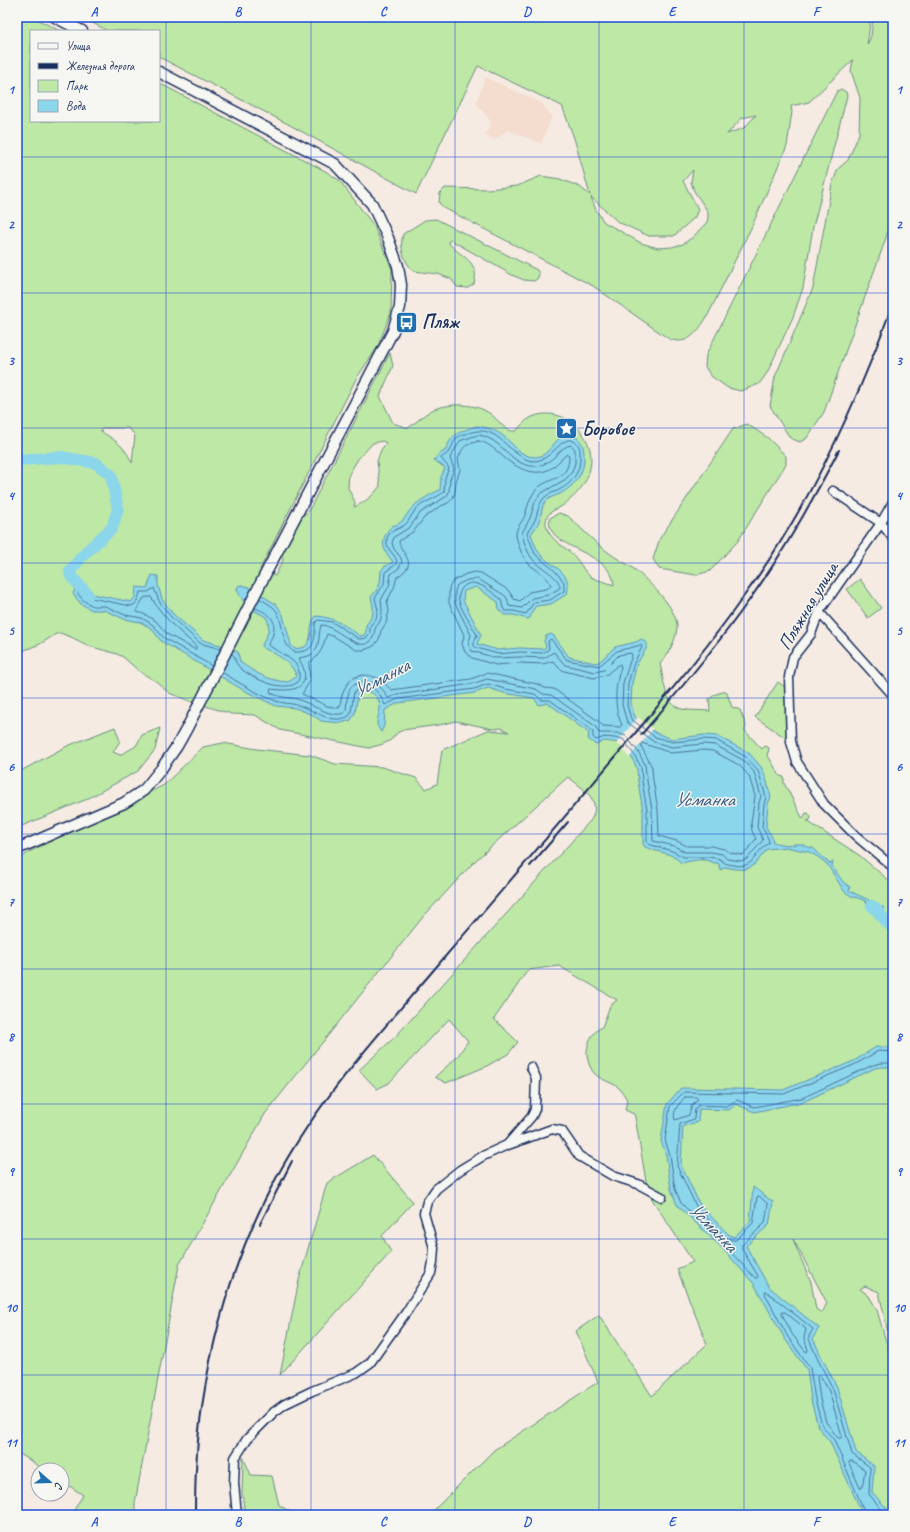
<svg xmlns="http://www.w3.org/2000/svg" width="910" height="1532" viewBox="0 0 910 1532" font-family="Caveat,sans-serif">
  <style>
    .built { fill: #f4ddcf }
    .green { fill: #bde8a5; stroke: #6c8c82; fill-rule: evenodd }
    .water { fill: #8cd6ec; stroke: #5f93b3 }
    .pier { fill: #f5ebe2 }
    .lines { fill: none; stroke-linecap: round; stroke-linejoin: round }
    .shore { stroke: #487297; stroke-width: 1 }
    .river { stroke: #8cd6ec; stroke-width: 12 }
    .minor-casing { stroke: #1b2f5e; stroke-width: 11 }
    .tertiary-casing { stroke: #1b2f5e; stroke-width: 13 }
    .minor { stroke: #f6f6f2; stroke-width: 8 }
    .tertiary { stroke: #f6f6f2; stroke-width: 10 }
    .rail { stroke: #1b2f5e; stroke-width: 2 }
    .grid { fill: none; stroke: #1d4ed8; stroke-width: 1; stroke-opacity: 0.55 }
    .labels { text-anchor: middle; dominant-baseline: central; stroke-width: 3; stroke-linejoin: round; paint-order: stroke }
    .poi-label { font-size: 19px; font-weight: bold; fill: #1b2f5e; stroke: #f6f6f2; text-anchor: start }
    .street-label { font-size: 19px; fill: #1b2f5e; stroke: #f6f6f2 }
    .water-label { font-size: 20px; font-style: italic; fill: #375982; stroke: #f6f6f2 }
    .neatline { fill: none; stroke: #1d4ed8; stroke-width: 1.5 }
    .grid-label { font-size: 13px; text-anchor: middle; font-weight: bold; fill: #1d4ed8 }
  </style>
  <rect width="100%" height="100%" fill="#f5ebe2"/>
  <filter id="ink" filterUnits="userSpaceOnUse"><feTurbulence type="fractalNoise" baseFrequency=".025" numOctaves="2"/><feDisplacementMap in="SourceGraphic" scale="8" xChannelSelector="R" yChannelSelector="G"/><feConvolveMatrix kernelMatrix="1 2 1 2 8 2 1 2 1" color-interpolation-filters="sRGB"/></filter>
  <g filter="url(#ink)">
    <!-- built -->
    <path class="built" d="M485 77 542 103 552 117 541 144 508 130 495 140 485 136 491 122 476 103Z"/>
    <!-- green -->
    <g class="green">
      <path d="M17 17H33L60 31H31V121H159V83L327 172 340 181 374 226 392 269 391 313 377 348 356 379 260 569 275 576 283 560 281 553 296 519 308 512 390 353 393 366 380 396 393 423 408 428C416 423 422 416 430 411 448 402 479 402 494 417 501 423 506 432 516 431 521 426 525 420 532 417 560 405 591 430 591 459 591 479 578 495 562 506 558 509 552 510 549 514 546 517 545 524 547 528 550 540 566 547 574 556 581 563 583 571 591 577 598 581 607 582 614 585 613 550 542 549 550 518L559 513 568 516C581 528 594 542 609 553 616 558 623 562 630 566 645 577 679 609 677 628 676 641 668 654 660 664 664 679 664 705 682 709 691 711 701 710 710 711L709 699 716 694 726 691 732 707 740 710 746 725 745 731 762 749 765 746 769 748 768 753 767 754 780 776 784 777V783L803 819 806 813H808L811 817 810 820 807 821 859 855 893 884V1357L879 1292 865 1286 860 1289 869 1296 877 1310 893 1366V1515H429L494 1450 598 1382 576 1331 599 1315 652 1396 707 1344 677 1269 693 1262 648 1193 635 1117 634 1114 625 1110 627 1100C625 1096 622 1091 618 1087 611 1082 600 1080 594 1073 582 1058 586 1035 602 1027L610 1006 617 1000 559 966 528 970 494 1019 518 1042 508 1054 485 1067 446 1083 435 1077 457 1057 468 1041 449 1019 389 1083 377 1089 359 1070 396 1036 591 820C603 800 582 788 568 777L475 861 423 917 265 1114 179 1265 135 1503V1515H71L83 1495 62 1481V1470H45L17 1452V861L29 852 164 785 203 747 223 743 257 749 310 755 335 764 382 767 416 778 426 789 437 784 442 750 488 730 509 732 501 728 493 729 456 721 439 725 403 730 397 733 391 740 383 744 369 748 280 730 255 715 232 714 192 702 169 693 157 682 140 672 123 657 117 654 89 646 71 637 60 633 56 634 40 644 17 653ZM103 428H128L135 435 132 463C126 447 114 439 100 431ZM383 441 386 443 381 450 377 461 380 486C372 497 365 502 354 507L355 502 348 488 349 474 358 459 373 443ZM793 1239 827 1303 823 1311 820 1312 816 1309 811 1282 798 1252Z"/>
      <path d="M81 17H871L867 45 871 36 873 17H893V209L886 238 824 412 807 438 800 442 790 438 770 406 775 377 813 288 832 184 838 169 848 160 859 134 860 98 851 71 853 60 809 102 791 106 792 112 787 146 752 226 708 315C702 325 693 341 679 341 676 341 672 340 669 339L593 286 444 208 439 203 440 193 445 188 488 189 517 186 541 176 560 179 580 187 590 195 574 138 562 106 478 66 416 194 286 123 159 57V31H108ZM756 115 744 128 727 134 742 118ZM693 170 691 182 694 191 708 212V217L707 222 693 237 683 244 672 247 658 248 641 243 604 222 596 210 591 197 618 222 649 236H674L695 217 698 209 683 181Z"/>
      <path d="M841 89 846 92 847 96 813 227 803 288 793 317 767 373 759 384 741 391 728 388 711 376 705 367 706 355 837 91Z"/>
      <path d="M436 219 537 270 539 274 538 278 534 281 524 280 512 275 456 243 450 240 448 242C459 257 481 260 474 284L468 288 457 287 451 279 438 274 413 271C404 261 399 248 403 234L425 220Z"/>
      <path d="M747 424 768 438 786 456V464L738 541 710 571 696 575 659 569 653 559 660 538 733 429Z"/>
      <path d="M860 579 881 608 868 618 847 589Z"/>
      <path d="M778 682 788 689 787 739 755 717Z"/>
      <path d="M115 727 120 741 113 752 120 755 136 746 142 735 160 728 155 750 138 771 85 800 17 828V773L65 747Z"/>
      <path d="M373 1155 413 1202 382 1236 391 1252 280 1375 299 1280 327 1183Z"/>
      <path d="M243 1457 251 1475 272 1476 279 1505 296 1515H245L242 1492Z"/>
    </g>
    <!-- water -->
    <g class="water">
      <path d="M477 426C486 427 495 430 502 435 513 443 520 457 535 457 550 457 553 438 566 435 571 434 577 437 580 441 584 445 584 452 584 458 584 475 574 486 560 494 555 496 550 497 546 501 541 507 542 514 539 521 538 525 534 530 531 534 533 539 535 546 538 551 547 566 574 570 567 594L551 604 536 606 533 610 530 618 527 619 514 615H504L499 610 498 602 476 587 464 591 463 600 481 635 477 644 498 650 519 648 543 649 546 647 544 641 546 636 551 634 554 636 569 657 595 663 599 662 615 647 636 642 641 639 647 643V647L637 664 632 683 631 704 635 717 656 733 672 739 704 735 717 736 749 753 761 767 765 775 771 797 768 804 766 827 772 837 773 842C783 845 787 845 797 844 802 843 807 848 813 848L830 864 833 862 832 866 843 882 850 887 849 891 867 899 876 905 878 904 880 907H883L885 918 893 925V928L864 900 851 896 844 891 827 864 818 857 809 852 795 849 786 847 767 849C752 868 751 873 725 867L721 870 718 863H714C704 857 691 861 681 863 673 852 658 853 645 847L643 844V811L638 782 637 769 632 758 621 743 604 741 596 745 588 739 589 733 548 703 539 705 534 698 504 693 488 688 475 693 398 703 385 710 384 726 381 732C379 729 377 726 377 723 377 718 380 712 380 707 379 694 368 688 358 694L355 713 351 720 341 723 321 721 313 715 295 708 276 706 243 690 161 641 151 628 140 622 124 619 104 610H92L81 604 73 594 78 581 92 594 131 602 135 597 136 587 147 588 152 575 158 576V585L162 599 173 614 203 640 227 647 238 652 240 662C255 673 270 681 288 682L296 677C295 664 275 653 263 648L262 645C267 634 272 629 266 617 250 608 245 608 237 589L238 586 242 585 249 587 277 605 283 615 291 645 295 649 305 647C315 636 307 627 316 616 334 617 346 626 360 636L364 635 366 632V625C375 614 374 610 371 597L376 591 380 583 381 571 384 567 393 562C391 559 389 557 387 554 380 544 384 534 392 526 405 523 404 516 413 507 420 500 431 494 440 490L441 477 445 468 434 460 439 454 446 450C451 433 462 431 477 426Z"/>
      <path d="M876 1047H889L893 1050V1067H881L875 1068 803 1102 754 1112 736 1104 729 1110 699 1109 698 1122 683 1126 681 1165 700 1205 728 1234 734 1237 750 1222 753 1187 773 1202 769 1225 746 1246 769 1287 819 1328 813 1338 822 1358 837 1387 856 1452 874 1466 872 1492 889 1511 891 1515H863L830 1442 818 1427 811 1400 807 1370 785 1339 754 1284 722 1248 677 1205 671 1189 666 1155 661 1141 667 1104 681 1088 783 1090 854 1061Z"/>
    </g>
    <!-- pier -->
    <path class="pier" d="M638 717 653 729 629 758 620 745 616 744Z"/>
    <g class="lines">
      <!-- shore -->
      <g class="shore">
        <path d="M478 435C502 437 512 469 537 466 555 463 560 446 571 445L575 449V463L572 472 566 479 540 494 535 502 530 518 522 533C523 540 527 551 531 557 537 567 560 575 560 588L548 595 532 598 522 608 509 606 507 598 504 595 478 579 467 580 457 585 455 591V603L471 635 468 644 472 651 496 658 520 657 544 658 554 652 565 665 595 672 604 670 619 655 631 653 632 655 623 683 622 705 627 722 654 742 672 747 704 744 715 745 743 760 754 772 761 796 759 803 757 827 763 840 747 859 741 861 727 859 722 854 711 852H685L674 846 653 841 652 809 647 781 645 765 639 753 626 736 617 733H599L595 726 551 695 543 694 536 689 487 679 472 684 397 695 388 698C386 696 385 692 383 690 374 680 360 679 350 688L347 699 346 711C336 722 309 702 297 699 287 697 279 698 270 692L271 689C286 691 309 692 304 670 303 665 300 662 299 658 302 657 307 657 311 655 321 647 318 635 321 625 337 625 365 661 374 635 375 633 374 631 375 629 376 626 379 624 380 621 383 614 382 607 381 600L389 586 391 574 399 568 402 562 401 558 394 549 392 543 394 537 410 527 420 513 447 496 449 491 450 479 454 469 450 458 460 441Z"/>
        <path d="M478 441C487 442 493 448 500 454 513 466 535 480 553 467 558 463 562 458 567 454L569 455C570 482 548 476 536 490 529 498 528 506 525 515 523 522 516 526 516 535 517 542 522 557 528 563 535 570 549 576 551 586L546 589 529 592 520 601 514 599 508 590 481 573 475 572 466 574 453 581 449 588V603L464 635 462 644 465 652 472 658 496 665 520 663 543 664 553 661 559 668 564 671 594 678 606 675 618 665 620 664 621 667C615 686 613 706 622 725L620 727 603 726 598 721 554 689 545 688 537 684 487 673 471 679 391 690C387 686 383 680 377 678 353 668 342 686 340 706L339 708 327 706 302 694 310 681 309 663C322 654 322 648 327 634L335 637 356 650H364L374 646 379 639 381 631 386 623 389 611 387 601 394 588 397 577C421 562 400 555 399 541L414 531 424 518 439 507 448 503 453 498 455 492 456 481 460 470 458 459C465 444 462 447 478 441Z"/>
        <path d="M151 597C164 619 177 629 196 646V649H194L167 634 156 621 144 614 137 612V609L144 598Z"/>
        <path d="M232 654C236 656 234 660 237 664 241 672 263 682 271 684 281 687 302 689 299 673 299 669 297 665 294 662 287 656 276 650 268 645 269 641 272 638 273 634 277 617 268 613 255 608"/>
        <path d="M212 666 164 638 153 625 142 618 125 615 105 606H93L84 601 78 594V591H81L91 598 131 606C138 604 138 598 140 592H148L154 588 159 601 171 617 200 643 220 649"/>
        <path d="M222 672C239 683 257 694 276 701 285 704 294 703 303 707 318 712 332 725 349 716L351 712 354 692 363 687 374 689 380 695 385 705 398 699 474 689 488 684 505 689 535 694 541 700H550L591 730 593 732V737L596 740 605 737 623 739 635 756 641 767 642 781 647 810V842L648 844 672 851 684 857H709L720 859C725 864 727 864 734 865 755 870 754 851 769 843L768 838 762 827 764 804 766 797 758 770 746 757 716 740 704 739 673 742 655 737 631 719 627 705 628 683 634 663 642 647 641 645 617 651 599 666 567 660 551 639 548 641 549 649 543 653 520 652 498 654 477 648 474 646V642L477 635C472 625 462 612 459 601 457 590 466 580 477 584 485 586 494 594 501 599L503 608 505 611H514L526 614 534 602 550 600 564 591V582L555 571 535 554 527 533C529 529 533 525 535 520 538 512 538 505 544 498 547 494 552 493 557 491 572 484 581 472 580 455 580 450 580 445 575 442 559 429 548 480 516 453 501 441 491 425 469 433 466 434 461 435 458 437 452 441 453 448 449 452 447 454 443 456 441 458L449 468 445 478 444 492C435 499 423 502 415 510 412 514 410 519 407 523 399 531 385 529 387 544 388 551 396 555 397 562L395 565 385 572 384 584 375 598 378 610 376 619 370 626V633L366 638 359 639 332 622 318 620 315 623C315 641 315 653 294 652 278 642 286 619 273 607 269 604 264 601 260 599"/>
        <path d="M642 743 671 753 704 750 713 751 739 765 749 776 755 796 751 823 752 831 756 839 744 854 741 855 731 853 724 849 711 846H687L677 841 659 836 658 810 653 780 652 767 641 746Z"/>
        <path d="M893 1052 878 1051 856 1064 784 1094 684 1092 670 1106 665 1140 670 1155 675 1189 681 1203 725 1246 755 1278H757L758 1276 742 1249V1245L765 1223 768 1204 759 1196 757 1197 753 1223 736 1240H732L725 1237 696 1206 677 1166 680 1124 694 1119 695 1109 699 1105 727 1106 737 1100 754 1107 802 1098 873 1065 881 1063H893"/>
        <path d="M685 1097H696L698 1099 692 1105 689 1115 675 1120C672 1111 679 1104 685 1097Z"/>
        <path d="M783 1312H785L806 1329 804 1338 808 1350 807 1352 805 1351 792 1334 782 1314Z"/>
        <path d="M818 1375H820L829 1391 842 1436 841 1438H838L826 1422 820 1399 817 1377Z"/>
        <path d="M850 1461H852L865 1470 862 1488H860L849 1463Z"/>
        <path d="M866 1515 834 1440 822 1425 815 1399 810 1368 788 1337 765 1294 766 1291 813 1329 809 1336V1339L818 1360 833 1389 852 1454 870 1467 869 1494 886 1515"/>
      </g>
      <!-- river -->
      <g class="river">
        <path d="M17 460 61 457 96 463 111 475 118 509 112 528 85 553 70 571 71 576 88 595"/>
        <path d="M872 906C880 912 884 921 893 928"/>
      </g>
      <defs>
        <g id="minor">
          <path d="M833 491 881 523 893 538"/>
          <path d="M893 502 881 523 819 612 811 634 793 657 789 677 791 742 797 762 824 804 856 836 893 867"/>
          <path d="M819 612 893 695"/>
          <path d="M508 1145 552 1129 562 1131 579 1156 613 1176 638 1184 662 1197"/>
          <path d="M237 1515 234 1483 235 1458 247 1439 274 1412 285 1404 312 1391 356 1373 370 1363 407 1311 431 1273 433 1262 434 1248 424 1213 427 1202 436 1189 460 1170 483 1156 507 1145 532 1116 535 1109 536 1078 531 1067"/>
        </g>
        <g id="tertiary">
          <path d="M55 17 82 31"/>
          <path d="M17 849 124 803 144 790 161 769 177 746 187 728 268 569 393 331 400 307 401 285 398 266 388 238 372 204 335 164 159 72"/>
        </g>
      </defs>
      <!-- minor casing -->
      <use href="#minor" class="minor-casing"/>
      <!-- tertiary casing -->
      <use href="#tertiary" class="tertiary-casing"/>
      <!-- minor -->
      <use href="#minor" class="minor"/>
      <!-- tertiary -->
      <use href="#tertiary" class="tertiary"/>
      <!-- rail -->
      <g class="rail">
        <path d="M641 735C679 691 717 646 750 599 784 552 812 501 839 450"/>
        <path d="M530 866 568 822"/>
        <path d="M260 1224 292 1161"/>
        <path d="M195 1515C195 1484 196 1453 200 1422 211 1334 237 1248 280 1171 322 1095 382 1031 437 966 504 888 571 810 637 731 674 687 711 643 744 596 809 507 856 406 893 303"/>
      </g>
    </g>
  </g>
  <!-- grid -->
  <path class="grid" d="M166 17V1515M311 17V1515M455 17V1515M599 17V1515M744 17V1515M17 157H893M17 293H893M17 428H893M17 563H893M17 698H893M17 834H893M17 969H893M17 1104H893M17 1239H893M17 1375H893"/>
  <!-- icons -->
  <defs>
    <symbol id="bus-square" viewBox="-11 -11 22 22"><rect x="-9" y="-9" width="18" height="18" rx="4" fill="#1f6fb2" stroke="#f6f6f2"/><path d="M-5-6H5V4H4V6H2V4H-2V6H-4V4H-5ZM-3.5-4V0h7V-4ZM-3.5 1.2v1.5H-2V1.2ZM2 1.2v1.5H3.5V1.2Z" fill="#fff"/></symbol>
    <symbol id="sight-square" viewBox="-11 -11 22 22"><rect x="-9" y="-9" width="18" height="18" rx="4" fill="#1f6fb2" stroke="#f6f6f2"/><path d="M0-6L1.8-2.2L6-1.7L2.9 1.2L3.7 5.4L0 3.3L-3.7 5.4L-2.9 1.2L-6-1.7L-1.8-2.2Z" fill="#fff"/></symbol>
  </defs>
  <g fill-rule="evenodd">
    <use href="#bus-square" x="394" y="310" width="25" height="25"/>
    <use href="#sight-square" x="554" y="416" width="25" height="25"/>
  </g>
  <g class="labels">
    <!-- poi labels -->
    <g class="poi-label">
      <text x="422" y="322">Пляж</text>
      <text x="582" y="429">Боровое</text>
    </g>
    <!-- street labels -->
    <g class="street-label">
      <text transform="translate(808 606) rotate(-59)">Пляжная улица</text>
    </g>
    <!-- water labels -->
    <g class="water-label">
      <text transform="translate(381 678) rotate(-28)">Усманка</text>
      <text x="704" y="799">Усманка</text>
      <text transform="translate(713 1227) rotate(46)">Усманка</text>
    </g>
  </g>
  <!-- margin -->
  <rect width="910" height="1532" fill="none" stroke="#f6f6f2" stroke-width="44"/>
  <!-- legend -->
  <rect x="30" y="30" width="130" height="92" fill="#f6f6f2" stroke="#9ea6b7"/>
  <rect x="38" y="43" width="20" height="6" fill="#f6f6f2" stroke="#9ea6b7"/>
  <text x="66" y="50" font-size="12" fill="#1b2f5e">Улица</text>
  <rect x="38" y="63" width="20" height="6" fill="#1b2f5e" stroke="#9ea6b7"/>
  <text x="66" y="70" font-size="12" fill="#1b2f5e">Железная дорога</text>
  <rect x="38" y="80" width="20" height="12" fill="#bde8a5" stroke="#9ea6b7"/>
  <text x="66" y="90" font-size="12" fill="#1b2f5e">Парк</text>
  <rect x="38" y="100" width="20" height="12" fill="#8cd6ec" stroke="#9ea6b7"/>
  <text x="66" y="110" font-size="12" fill="#1b2f5e">Вода</text>
  <!-- north arrow -->
  <g transform="translate(50 1482) rotate(110)"><circle r="19" fill="#f6f6f2" stroke="#9ea6b7"/>
  <path d="M0-3L7 15L0 10L-7 15Z" fill="#1f6fb2"/>
  <text y="-6" font-size="11" font-weight="bold" text-anchor="middle" fill="#1b2f5e">С</text>
  </g>
  <rect x="22" y="22" width="866" height="1488" class="neatline"/>
  <g class="grid-label">
    <text x="94" y="16">A</text>
    <text x="238" y="16">B</text>
    <text x="383" y="16">C</text>
    <text x="527" y="16">D</text>
    <text x="672" y="16">E</text>
    <text x="816" y="16">F</text>
    <text x="11" y="94">1</text>
    <text x="899" y="94">1</text>
    <text x="11" y="229">2</text>
    <text x="899" y="229">2</text>
    <text x="11" y="365">3</text>
    <text x="899" y="365">3</text>
    <text x="11" y="500">4</text>
    <text x="899" y="500">4</text>
    <text x="11" y="635">5</text>
    <text x="899" y="635">5</text>
    <text x="11" y="771">6</text>
    <text x="899" y="771">6</text>
    <text x="11" y="906">7</text>
    <text x="899" y="906">7</text>
    <text x="11" y="1041">8</text>
    <text x="899" y="1041">8</text>
    <text x="11" y="1176">9</text>
    <text x="899" y="1176">9</text>
    <text x="11" y="1312">10</text>
    <text x="899" y="1312">10</text>
    <text x="11" y="1447">11</text>
    <text x="899" y="1447">11</text>
    <text x="94" y="1526">A</text>
    <text x="238" y="1526">B</text>
    <text x="383" y="1526">C</text>
    <text x="527" y="1526">D</text>
    <text x="672" y="1526">E</text>
    <text x="816" y="1526">F</text>
  </g>
</svg>
